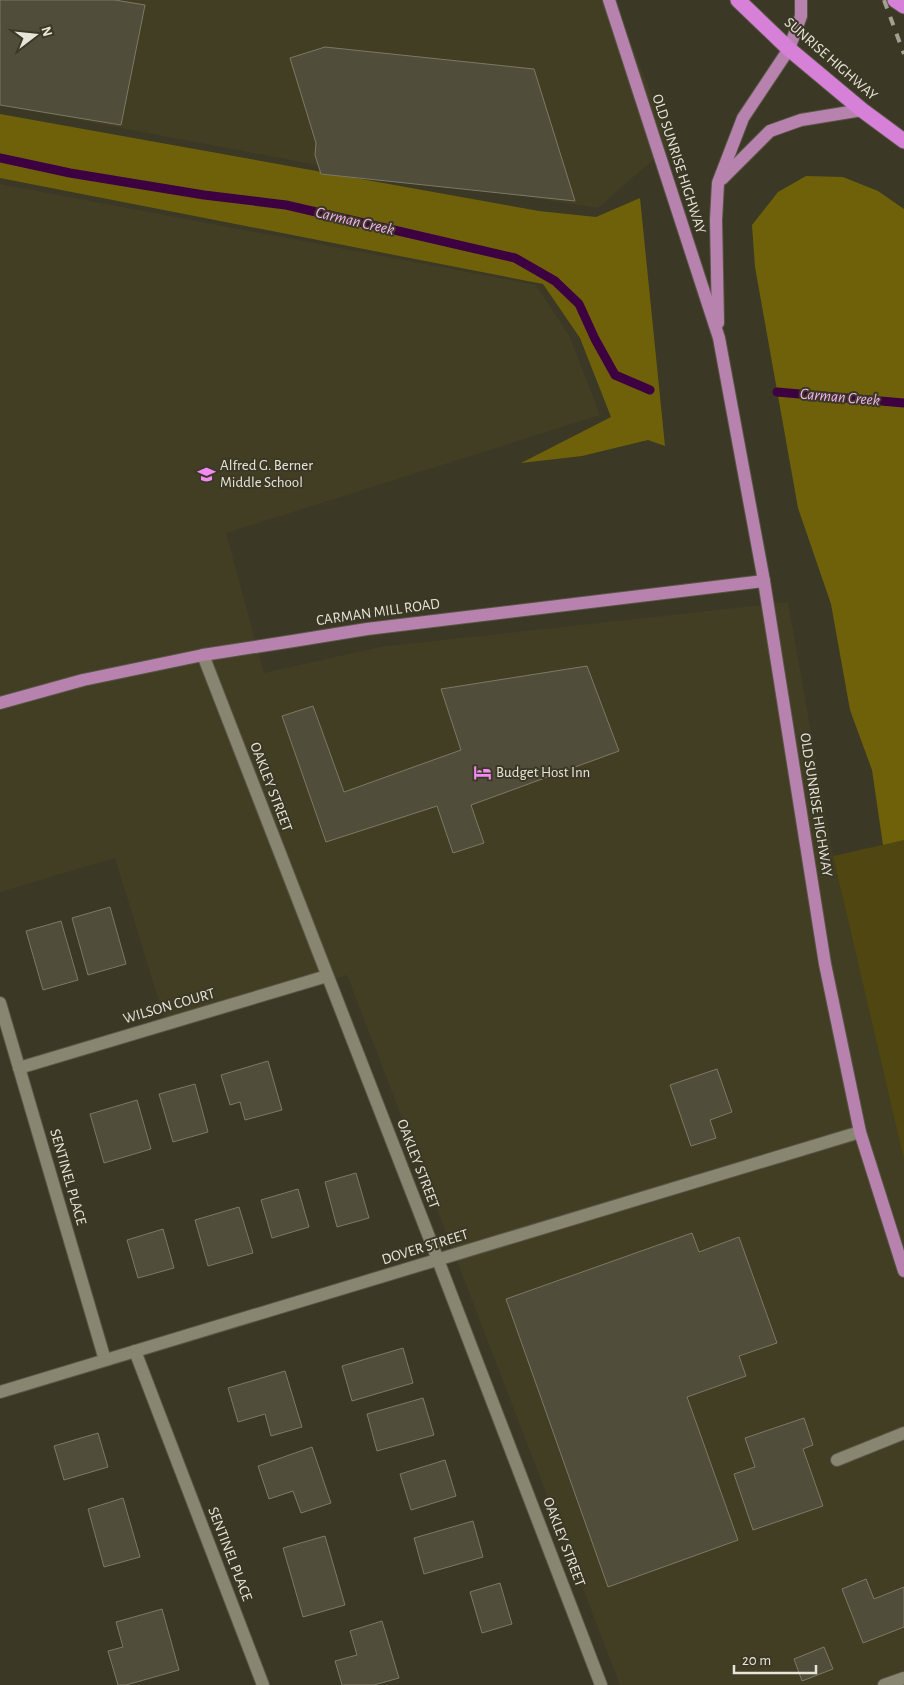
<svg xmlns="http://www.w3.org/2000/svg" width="904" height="1685" viewBox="0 0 904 1685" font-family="'Alegreya Sans',sans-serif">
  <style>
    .built { fill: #423e24 }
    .green { fill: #4f4611 }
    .forest { fill: #6f610a }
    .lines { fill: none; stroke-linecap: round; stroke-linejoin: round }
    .stream { stroke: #3d0040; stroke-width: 9 }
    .building { fill: #504d3a; stroke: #7d7965 }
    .minor-casing { stroke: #595646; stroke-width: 14 }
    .major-casing { stroke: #595646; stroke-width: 14 }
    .highway-casing { stroke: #595646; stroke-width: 17 }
    .minor { stroke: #888570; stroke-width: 12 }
    .major { stroke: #b783ae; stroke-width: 12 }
    .highway { stroke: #d681d7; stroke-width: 15 }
    .rail { stroke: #a2a092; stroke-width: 4; stroke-dasharray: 9 9; stroke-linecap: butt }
    .labels { text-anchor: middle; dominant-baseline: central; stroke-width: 4; stroke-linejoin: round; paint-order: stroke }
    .street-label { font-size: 15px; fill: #e7e5da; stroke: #3b3825 }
    .poi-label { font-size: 15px; fill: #e7e5da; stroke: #3b3825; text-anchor: start }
    .water-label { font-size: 16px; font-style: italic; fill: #f6b0f6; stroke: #3b3825 }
  </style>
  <rect width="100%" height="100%" fill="#3b3825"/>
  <!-- built -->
  <g class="built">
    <path d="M0 0H614L672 146 646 166 598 208 317 165 0 105Z"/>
    <path d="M0 184 536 285 570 337 600 415 226 533 264 673 380 647 788 602 833 856 904 1160V1685H620L347 975 168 1031 115 858 0 892Z"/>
  </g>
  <!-- green -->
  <path class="green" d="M904 840V1160L833 856Z"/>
  <!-- forest -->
  <g class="forest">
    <path d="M0 114 539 211 596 217 640 198 665 446 648 440 582 456 521 463 611 417 580 338 543 284 0 178Z"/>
    <path d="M806 176 843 177 878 191 904 209V840L883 845 872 770 850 710 831 604 798 508 755 267 752 225 778 192Z"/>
  </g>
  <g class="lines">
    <!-- stream -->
    <g class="stream">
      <path d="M0 158 70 173 204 195 286 205 515 258 555 281 579 304 595 339 615 375 650 390"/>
      <path d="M777 392 904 403"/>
    </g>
  </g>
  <!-- building -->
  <g class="building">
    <path d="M0 0H115L145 5 121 125 0 105Z"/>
    <path d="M325 47 534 69 575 201 321 174 315 155 316 143 290 58Z"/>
    <path d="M587 666 619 751 471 805 484 843 453 853 437 806 326 842 282 716 313 706 344 792 461 750 441 689Z"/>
    <path d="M110 907 126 964 88 975 72 918Z"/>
    <path d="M61 921 78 980 43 990 26 931Z"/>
    <path d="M268 1061 282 1110 245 1120 240 1102 230 1105 221 1075Z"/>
    <path d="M717 1069 732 1112 710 1120 716 1138 691 1146 670 1085Z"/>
    <path d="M195 1084 208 1132 173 1142 159 1094Z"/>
    <path d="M137 1100 151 1149 104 1163 90 1114Z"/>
    <path d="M356 1173 369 1218 337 1227 325 1182Z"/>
    <path d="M298 1189 309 1227 272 1238 261 1200Z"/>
    <path d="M239 1207 253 1253 208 1266 195 1220Z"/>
    <path d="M163 1229 174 1268 138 1278 127 1240Z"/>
    <path d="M692 1233 699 1252 739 1237 777 1343 739 1356 746 1376 687 1397 738 1540 608 1587 506 1299Z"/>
    <path d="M403 1348 413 1383 352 1401 342 1366Z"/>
    <path d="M285 1371 302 1427 271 1436 265 1414 238 1422 228 1388Z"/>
    <path d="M423 1398 434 1435 377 1451 367 1414Z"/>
    <path d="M804 1418 813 1445 803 1449 823 1506 753 1530 734 1474 755 1467 745 1438Z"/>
    <path d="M98 1433 108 1467 64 1480 54 1446Z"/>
    <path d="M312 1447 331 1503 301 1513 293 1491 269 1499 258 1466Z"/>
    <path d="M445 1460 456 1496 411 1510 400 1474Z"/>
    <path d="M123 1498 140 1557 104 1567 88 1509Z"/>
    <path d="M473 1521 483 1557 424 1574 414 1538Z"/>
    <path d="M325 1536 345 1605 303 1617 283 1548Z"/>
    <path d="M866 1579 874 1599 904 1587V1627L863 1643 842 1589Z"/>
    <path d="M500 1583 512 1624 482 1633 470 1592Z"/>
    <path d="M162 1609 179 1670 126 1685H118L108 1651 123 1647 116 1622Z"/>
    <path d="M382 1621 399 1678 374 1685H342L335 1661 357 1655 350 1631Z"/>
    <path d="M824 1647 833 1669 802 1681 794 1659Z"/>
  </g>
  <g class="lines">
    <defs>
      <g id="minor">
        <path d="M203 655 438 1260 601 1685"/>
        <path d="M0 1003 105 1360"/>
        <path d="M19 1068 327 976"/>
        <path d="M135 1351 263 1685"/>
        <path d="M0 1392 860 1132"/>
        <path d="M837 1460 904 1433"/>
        <path d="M884 1685 904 1678"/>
      </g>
      <g id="major">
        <path d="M609 0 719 338 764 581 825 964 860 1132 904 1271"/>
        <path d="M722 179 770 131 801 120 862 110"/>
        <path d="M718 323 716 220 718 183 743 118 789 49 801 16V0"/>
        <path d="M0 703 83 680 203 655 293 641 367 629 764 581"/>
      </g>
      <g id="highway">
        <path d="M738 0 789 49 862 110 904 141"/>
        <path d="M895 0 904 6"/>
      </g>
    </defs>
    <!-- minor casing -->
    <use href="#minor" class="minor-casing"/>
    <!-- major casing -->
    <use href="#major" class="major-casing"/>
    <!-- highway casing -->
    <use href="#highway" class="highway-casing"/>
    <!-- minor -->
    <use href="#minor" class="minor"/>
    <!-- major -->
    <use href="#major" class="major"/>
    <!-- highway -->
    <use href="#highway" class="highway"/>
    <!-- rail -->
    <path class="rail" d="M884 0 904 54"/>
  </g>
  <!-- icons -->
  <defs>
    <symbol id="school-bare" viewBox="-9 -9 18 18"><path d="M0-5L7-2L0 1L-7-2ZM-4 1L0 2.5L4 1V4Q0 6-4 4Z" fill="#f28af3" stroke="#3b3825" stroke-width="2.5" paint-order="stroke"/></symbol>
    <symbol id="hotel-bare" viewBox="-9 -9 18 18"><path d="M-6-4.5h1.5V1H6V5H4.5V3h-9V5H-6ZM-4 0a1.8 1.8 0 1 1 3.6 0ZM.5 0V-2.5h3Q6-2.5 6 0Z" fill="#f28af3" stroke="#3b3825" stroke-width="2.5" paint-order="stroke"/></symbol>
  </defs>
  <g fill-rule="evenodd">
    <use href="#school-bare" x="194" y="462" width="25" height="25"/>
    <use href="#hotel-bare" x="470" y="760" width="25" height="25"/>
  </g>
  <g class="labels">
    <!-- street labels -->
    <g class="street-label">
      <text transform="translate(831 59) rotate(41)">SUNRISE HIGHWAY</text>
      <text transform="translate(679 164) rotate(72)">OLD SUNRISE HIGHWAY</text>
      <text transform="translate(378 612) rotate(-8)">CARMAN MILL ROAD</text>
      <text transform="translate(271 787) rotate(69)">OAKLEY STREET</text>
      <text transform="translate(816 805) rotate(81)">OLD SUNRISE HIGHWAY</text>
      <text transform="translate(169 1006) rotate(-16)">WILSON COURT</text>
      <text transform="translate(418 1164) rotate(69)">OAKLEY STREET</text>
      <text transform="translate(68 1177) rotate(74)">SENTINEL PLACE</text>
      <text transform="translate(425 1247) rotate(-17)">DOVER STREET</text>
      <text transform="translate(564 1542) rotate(69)">OAKLEY STREET</text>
      <text transform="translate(230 1554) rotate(69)">SENTINEL PLACE</text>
    </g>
    <!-- poi labels -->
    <g class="poi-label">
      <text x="220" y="465">Alfred G. Berner<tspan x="220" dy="17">Middle School</tspan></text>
      <text x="496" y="772">Budget Host Inn</text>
    </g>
    <!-- water labels -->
    <g class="water-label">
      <text transform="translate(355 221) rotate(13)">Carman Creek</text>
      <text transform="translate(840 397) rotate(5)">Carman Creek</text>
    </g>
  </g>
  <!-- north arrow -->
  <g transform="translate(35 35) rotate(74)" stroke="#3b3825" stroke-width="4" paint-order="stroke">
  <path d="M0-4L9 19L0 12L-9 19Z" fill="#e7e5da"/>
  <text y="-8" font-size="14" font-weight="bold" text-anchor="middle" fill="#e7e5da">N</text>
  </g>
  <!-- scale -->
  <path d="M734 1665v8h82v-8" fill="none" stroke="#e7e5da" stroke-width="2.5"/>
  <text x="742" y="1665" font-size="15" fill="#e7e5da" stroke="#3b3825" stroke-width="4" paint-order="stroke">20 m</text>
</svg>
